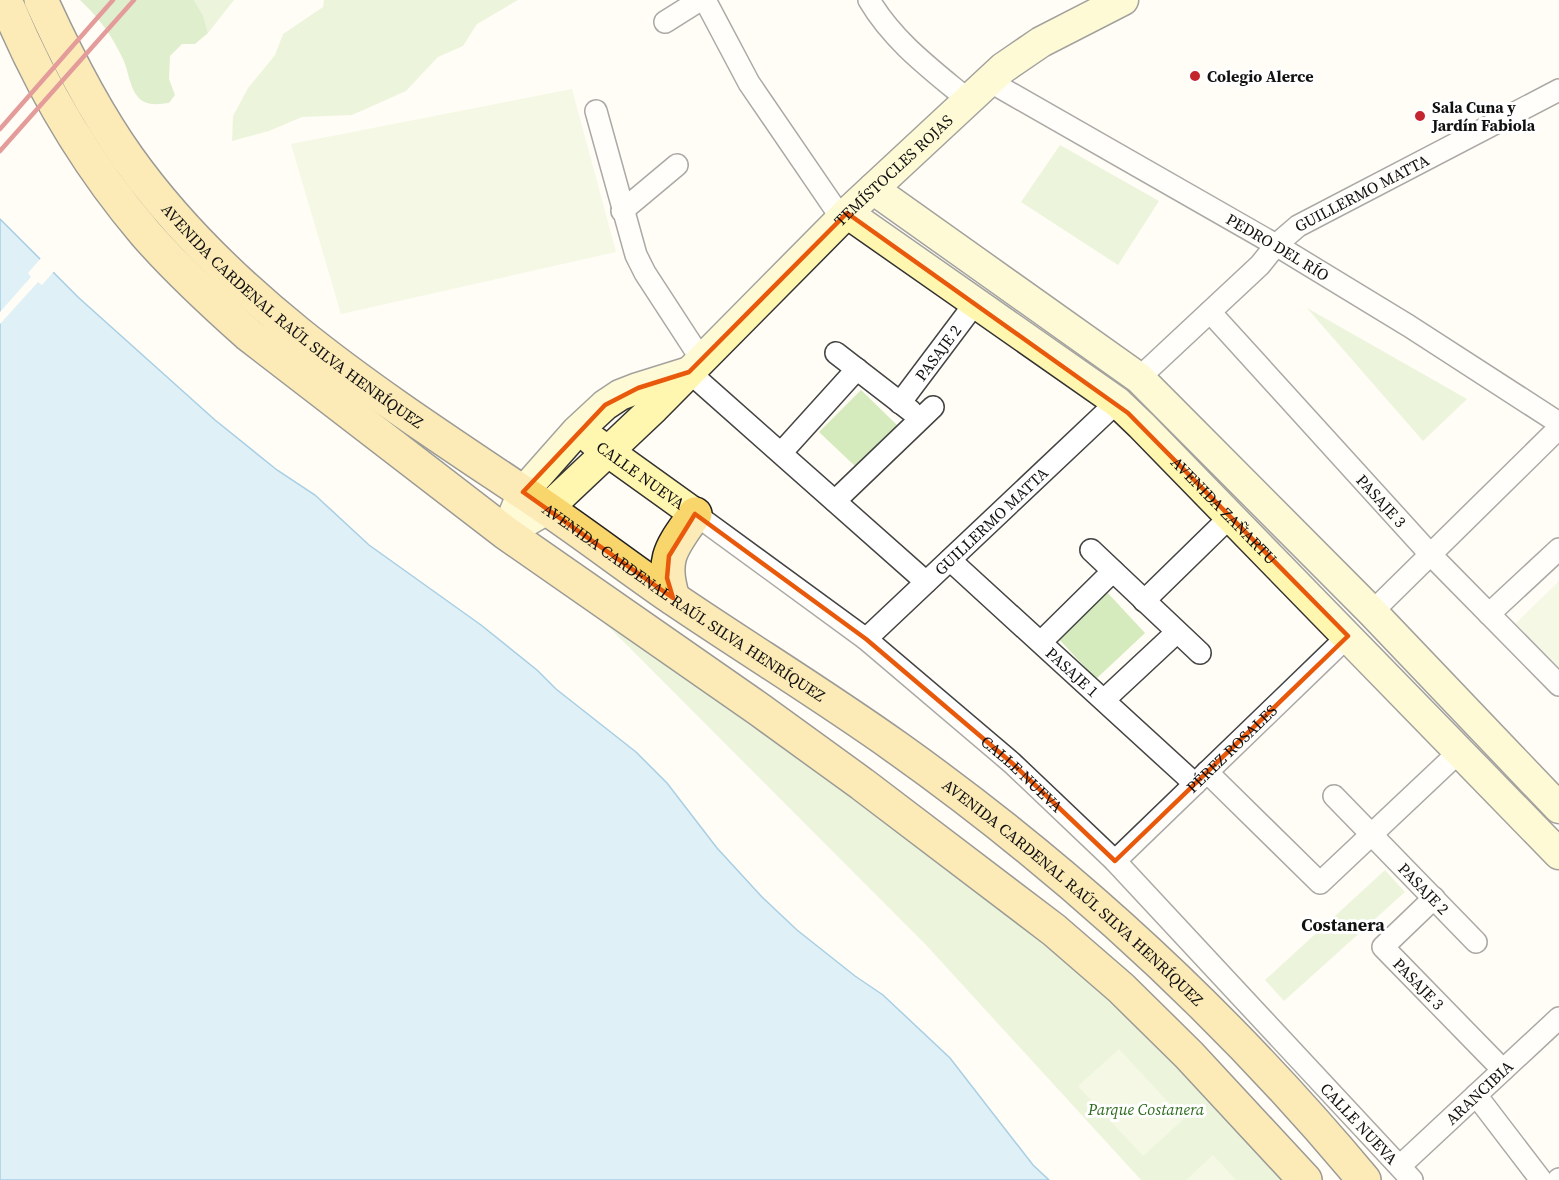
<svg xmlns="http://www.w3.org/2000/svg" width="1559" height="1180" viewBox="0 0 1559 1180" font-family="'Source Serif 4',serif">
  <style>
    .green { fill: #d5ebbd }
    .forest { fill: #b9dc9c }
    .pitch { fill: #e6f2cf }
    .water { fill: #b9e0f7; stroke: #3f96cf; stroke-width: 1.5 }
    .pier { fill: #fffdf5 }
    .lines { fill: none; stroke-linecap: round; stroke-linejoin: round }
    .street-casing { stroke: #444; stroke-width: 24 }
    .secondary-casing { stroke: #333; stroke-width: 33 }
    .primary-casing { stroke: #222; stroke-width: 36 }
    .street { stroke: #fff; stroke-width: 21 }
    .secondary { stroke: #fff6b0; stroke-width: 30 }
    .primary { stroke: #f9d66b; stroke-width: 33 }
    .rail { stroke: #c4262e; stroke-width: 4.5 }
    .marked { fill: none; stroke: #e8590c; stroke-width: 4.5; stroke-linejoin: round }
    .poi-dot { fill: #c4262e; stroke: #fff; stroke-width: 2 }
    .labels { text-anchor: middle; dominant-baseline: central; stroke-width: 6; stroke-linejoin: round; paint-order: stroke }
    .poi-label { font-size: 16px; font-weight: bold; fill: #111; stroke: #fff; text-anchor: start }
    .street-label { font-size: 16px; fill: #111; stroke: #fff }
    .park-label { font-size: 16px; font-style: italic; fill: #2f6b1f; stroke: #fff }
    .neighbourhood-label { font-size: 18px; font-weight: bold; fill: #111; stroke: #fff }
  </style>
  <rect width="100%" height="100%" fill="#fffdf5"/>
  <!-- green -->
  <g class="green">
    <path d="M194 0H234L208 33 203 15Z"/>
    <path d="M324 0H518L477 24 463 46 438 57 406 91 352 115 302 117 269 131 232 141 233 116 248 88 275 55 283 34 323 7Z"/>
    <path d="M1060 145 1159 201 1118 265 1021 202Z"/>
    <path d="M1307 308 1467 399 1423 441Z"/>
    <path d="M861 390 897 425 856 467 819 432Z"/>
    <path d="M1105 590 1145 633 1096 679 1056 636Z"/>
    <path d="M574 592 980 889 1126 1013 1284 1180H1141L926 945Z"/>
    <path d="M1385 870 1405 892 1284 1001 1265 980Z"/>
  </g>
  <!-- forest -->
  <path class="forest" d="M80 0H194L203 15 208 33 195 44H182L170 56 169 79 175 95 169 103C160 104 149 106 141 100 129 90 129 70 122 57 111 34 98 17 80 0Z"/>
  <!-- pitch -->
  <g class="pitch">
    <path d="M572 89 616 252 341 314 291 144Z"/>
    <path d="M1559 581V672L1513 626Z"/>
    <path d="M1119 1049 1184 1119 1143 1156 1078 1086Z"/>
    <path d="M1213 1155 1236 1180H1186Z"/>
  </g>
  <!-- water -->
  <path class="water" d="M0 219 79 298 215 420 277 470 315 495 369 545 481 625 537 670 556 689 636 752 667 783 717 848 762 897 797 930 855 976 883 995 950 1058 1033 1165 1049 1180H0Z"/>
  <!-- pier -->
  <path class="pier" d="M42 257 55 270 42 285 38 282 0 324V312L31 277 28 273Z"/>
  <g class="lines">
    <defs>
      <g id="street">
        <path d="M705 0 749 83 842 219"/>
        <path d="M869 0C893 41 931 69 967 99"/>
        <path d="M665 22 700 0"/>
        <path id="s1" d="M989 81 1276 245 1409 326 1559 423"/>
        <path d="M596 111 636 255 645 273 701 359"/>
        <path d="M622 211 677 165"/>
        <path id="s2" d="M1210 312 1430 554 1559 685"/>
        <path d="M836 353 911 411"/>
        <path d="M689 372 926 582"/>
        <path id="s3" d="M1139 378 1260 265 1276 245 1298 226 1559 90"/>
        <path id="s4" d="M900 403 976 302"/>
        <path d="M781 453 857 369"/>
        <path d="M835 501 933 407"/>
        <path id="s5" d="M695 514 866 639 1012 763 1115 861 1412 1180"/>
        <path d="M1091 550 1200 653"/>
        <path id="s6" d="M950 560 1195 784"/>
        <path d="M1144 601 1231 516"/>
        <path d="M1372 612 1559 428"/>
        <path d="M1489 614 1559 549"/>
        <path id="s7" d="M866 639 1117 402"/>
        <path d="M1041 642 1113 571"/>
        <path d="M1104 700 1177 632"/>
        <path d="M1207 772 1320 883 1460 751"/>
        <path id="s8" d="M1334 796 1476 942"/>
        <path id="s9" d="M1115 861 1348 636"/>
        <path id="s10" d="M1434 898 1383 947 1503 1070"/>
        <path d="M1476 1095 1541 1180"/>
        <path id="s11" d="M1400 1166 1559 1018"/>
        <path d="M1558 1180 1559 1179"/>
      </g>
      <g id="secondary">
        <path d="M873 189 1139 378 1372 612 1559 808"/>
        <path id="s12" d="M847 213 1117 402 1141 425 1559 854"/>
        <path id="s13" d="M592 440 695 514"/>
        <path d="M514 514 523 492 577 431 605 405 620 395 638 388 686 373"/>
        <path id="s14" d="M506 533 547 509 654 408 847 213 1003 68 1041 42 1123 0"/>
      </g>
      <g id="primary">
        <path d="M5 0C39 83 87 165 145 233 177 270 213 303 249 335L506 533 760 710 862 784 1054 930 1121 988 1189 1055 1305 1180"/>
        <path id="s15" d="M41 0C66 55 93 109 128 158 230 301 381 397 524 493 574 526 622 563 671 597 746 648 823 695 896 747 1069 870 1228 1017 1364 1180"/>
        <path d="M673 598C660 557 673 546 695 514"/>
      </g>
    </defs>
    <!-- street casing -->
    <use href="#street" class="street-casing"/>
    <!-- secondary casing -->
    <use href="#secondary" class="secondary-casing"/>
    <!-- primary casing -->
    <use href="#primary" class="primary-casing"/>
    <!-- street -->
    <use href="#street" class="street"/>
    <!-- secondary -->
    <use href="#secondary" class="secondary"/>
    <!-- primary -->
    <use href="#primary" class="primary"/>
    <!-- rail -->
    <g class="rail">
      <path d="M0 129 113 0"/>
      <path d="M0 151 134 0"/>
    </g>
  </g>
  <!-- marked area -->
  <path d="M0 0H1559V1180H0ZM847 213 1128 413 1348 636 1115 861 1012 763 866 639 695 514 669 556 667 578 673 598 523 492 605 405 638 388 689 372Z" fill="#fffdf5" fill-opacity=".55" fill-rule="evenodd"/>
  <path class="marked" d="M847 213 1128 413 1348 636 1115 861 1012 763 866 639 695 514 669 556 667 578 673 598 523 492 605 405 638 388 689 372Z"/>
  <!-- markers -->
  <g class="poi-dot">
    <circle cx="1195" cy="76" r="6"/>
    <circle cx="1420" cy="116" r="6"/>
  </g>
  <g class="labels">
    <!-- poi labels -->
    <g class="poi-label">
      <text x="1207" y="76">Colegio Alerce</text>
      <text x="1432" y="107">Sala Cuna y<tspan x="1432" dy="18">Jardín Fabiola</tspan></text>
    </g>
    <!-- street labels -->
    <g class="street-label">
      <text stroke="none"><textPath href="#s14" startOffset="532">TEMÍSTOCLES ROJAS</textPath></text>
      <text stroke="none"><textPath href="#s3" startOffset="292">GUILLERMO MATTA</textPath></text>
      <text stroke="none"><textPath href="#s1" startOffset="333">PEDRO DEL RÍO</textPath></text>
      <text stroke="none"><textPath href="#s15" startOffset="410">AVENIDA CARDENAL RAÚL SILVA HENRÍQUEZ</textPath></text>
      <text stroke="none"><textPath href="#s4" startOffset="63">PASAJE 2</textPath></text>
      <text stroke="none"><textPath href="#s13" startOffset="60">CALLE NUEVA</textPath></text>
      <text stroke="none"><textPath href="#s2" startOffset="255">PASAJE 3</textPath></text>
      <text stroke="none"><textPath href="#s12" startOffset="482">AVENIDA ZAÑARTU</textPath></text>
      <text stroke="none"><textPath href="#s7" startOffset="172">GUILLERMO MATTA</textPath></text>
      <text stroke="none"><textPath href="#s15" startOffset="896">AVENIDA CARDENAL RAÚL SILVA HENRÍQUEZ</textPath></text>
      <text stroke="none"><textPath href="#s6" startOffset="166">PASAJE 1</textPath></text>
      <text stroke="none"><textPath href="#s9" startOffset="162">PÉREZ ROSALES</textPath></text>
      <text stroke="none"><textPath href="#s5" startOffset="418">CALLE NUEVA</textPath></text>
      <text stroke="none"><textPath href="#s8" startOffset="129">PASAJE 2</textPath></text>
      <text stroke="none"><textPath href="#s15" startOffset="1382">AVENIDA CARDENAL RAÚL SILVA HENRÍQUEZ</textPath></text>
      <text stroke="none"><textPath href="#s10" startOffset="122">PASAJE 3</textPath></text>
      <text stroke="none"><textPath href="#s11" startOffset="108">ARANCIBIA</textPath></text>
      <text stroke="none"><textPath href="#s5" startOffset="904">CALLE NUEVA</textPath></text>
    </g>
    <!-- park labels -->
    <g class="park-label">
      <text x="1146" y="1109">Parque Costanera</text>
    </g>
    <!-- neighbourhood labels -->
    <g class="neighbourhood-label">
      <text x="1343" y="924">Costanera</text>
    </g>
  </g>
</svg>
